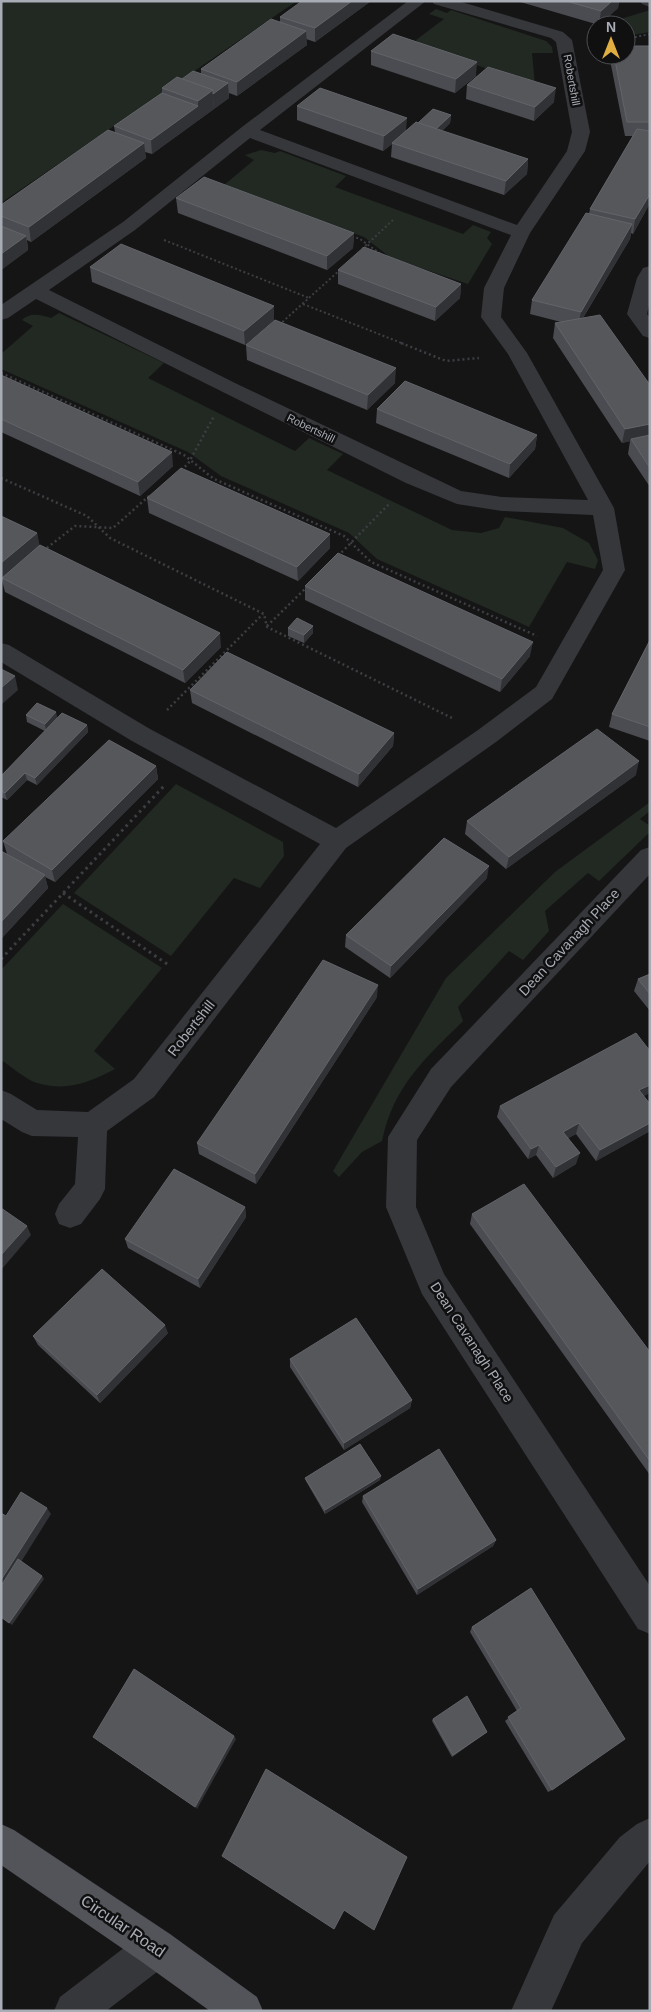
<svg xmlns="http://www.w3.org/2000/svg" width="651" height="2012" viewBox="0 0 651 2012" font-family="Arial,sans-serif">
  <style>
    .green { fill: #212922 }
    .lines { fill: none; stroke-linecap: round; stroke-linejoin: round }
    .path-far2 { stroke: #3c3e42; stroke-width: 2; stroke-dasharray: 2 2.5; stroke-linecap: butt }
    .path-far1 { stroke: #3c3e42; stroke-width: 2.5; stroke-dasharray: 2 3; stroke-linecap: butt }
    .path { stroke: #3c3e42; stroke-width: 3; stroke-dasharray: 2.5 4; stroke-linecap: butt }
    .minor { fill: #36373b; fill-rule: evenodd }
    .major { fill: #52545a; fill-rule: evenodd }
    .wall { fill: #4b4c51 }
    .shaded-wall { fill: #313235 }
    .building { fill: #55575b; stroke: #626469 }
    .labels { text-anchor: middle; dominant-baseline: central; stroke-width: 5; stroke-linejoin: round; paint-order: stroke }
    .far-street-label { font-size: 11px; fill: #a8acb5; stroke: #101011 }
    .street-label { font-size: 14px; fill: #a8acb5; stroke: #101011 }
    .near-street-label { font-size: 16px; fill: #a8acb5; stroke: #101011 }
  </style>
  <rect width="100%" height="100%" fill="#151516"/>
  <!-- green -->
  <g class="green">
    <path d="M1 1H297L1 203Z"/>
    <path d="M436 9 447 13 451 10 546 41 552 47 553 53H532L535 85 421 46 416 40 444 19 429 14Z"/>
    <path d="M650 10V32L626 36V25H601Z"/>
    <path d="M261 150 275 153 280 151 346 176 335 187 463 234 473 225 491 232 487 238 492 244 468 284 391 258 364 237 224 185 254 160 245 155Z"/>
    <path d="M59 313 164 363 148 378 295 451 309 438 343 454 327 470 452 530 481 533 499 528 505 517 563 528 589 543 598 560 595 569 567 562 529 627 377 559 349 533 221 476 188 452 1 369V354L33 326 22 320C30 312 41 315 51 318Z"/>
    <path d="M176 784 283 842 284 856 260 888 234 878 171 956 74 893Z"/>
    <path d="M650 802V811L640 819 650 826V832L599 881 588 873 545 911 549 931 523 960 509 951 458 1007 463 1021C424 1060 394 1085 382 1141L362 1152 339 1177 333 1171 446 978 555 872Z"/>
    <path d="M63 904 162 968 94 1051 115 1069C90 1082 67 1092 37 1083 25 1079 12 1067 1 1060V970Z"/>
  </g>
  <g class="lines">
    <!-- path-far2 -->
    <g class="path-far2">
      <path d="M626 39 650 34"/>
      <path d="M352 236 360 239 382 255"/>
      <path d="M164 240 309 298"/>
      <path d="M362 249 394 219"/>
      <path d="M303 304 404 344"/>
      <path d="M279 325 341 269"/>
    </g>
    <!-- path-far1 -->
    <g class="path-far1">
      <path d="M401 343 446 361 479 358"/>
      <path d="M1 373 184 455 214 479 344 536 371 562 537 636"/>
      <path d="M181 470 188 464 214 416"/>
      <path d="M1 478 87 516 110 538 264 614 267 627 452 718"/>
      <path d="M43 551 75 526 113 528 149 496"/>
      <path d="M338 556 390 503"/>
      <path d="M267 626 307 587"/>
      <path d="M167 710 263 614"/>
    </g>
    <!-- path -->
    <g class="path">
      <path d="M63 893 170 966"/>
      <path d="M1 959 164 786"/>
    </g>
    <!-- minor -->
    <g class="minor">
      <path d="M408 1H426L260 130 517 225 567 151 572 132 556 42 551 38 434 4 432 1H458L563 32 572 40 590 132 585 151 530 233 504 288 501 317 527 353 614 508 625 570 552 699 496 742 346 848 154 1097 107 1131 105 1189 100 1199 81 1224 70 1228 59 1224 55 1214 59 1204 75 1184 78 1137 32 1136 22 1132 1 1119V1090L11 1094 37 1110 88 1112 134 1079 320 844 132 741 1 662V643L9 645 150 729 336 828 478 730 536 687 603 570 593 515 502 511 457 504 406 483 36 299 8 318 1 320V305L123 222 242 127ZM250 138 511 235 484 288 481 317 508 354 588 500 502 497 461 491 237 384 49 290 135 230Z"/>
      <path d="M640 1H650V7L642 4Z"/>
      <path d="M650 266V301L647 314 650 318V338L643 336 627 314 637 278 643 268Z"/>
      <path d="M650 847V874L451 1087 417 1140 416 1207 444 1274 650 1586V1634L638 1629 422 1294 386 1207 388 1137 431 1069 641 850Z"/>
      <path d="M650 1818V1861L582 1943 551 2011H511L554 1915 620 1837 637 1824Z"/>
      <path d="M156 1929 170 1934 175 1948 170 1962 106 2011H54L60 1997 142 1934Z"/>
    </g>
    <!-- major -->
    <path class="major" d="M1 1824 14 1830 170 1934 257 1997 263 2011H210L142 1962 1 1865Z"/>
  </g>
  <!-- wall -->
  <g class="wall">
    <path d="M371 1 315 42 306 39 307 45 237 96 229 93V98L152 154 145 152 146 158 31 242 27 240 28 250 1 270V205L115 132 114 126 162 93V88L182 79 201 74V69L280 22V17Z"/>
    <path d="M517 1H619L618 8 599 25Z"/>
    <path d="M650 46V203L633 234 631 233 630 239 583 318 650 385V487L628 454 630 441 622 443 553 338 555 323 561 322 530 314 532 300 589 214 590 209 633 136H625L610 60 611 55H626Z"/>
    <path d="M371 51 476 76 455 93 371 65Z"/>
    <path d="M467 85 554 102 534 121 466 99Z"/>
    <path d="M297 106 406 131 418 123 451 115 450 123 442 131 528 159 527 174 504 195 391 157 392 144 383 151 297 120Z"/>
    <path d="M176 198 354 233 353 248 327 270 178 213Z"/>
    <path d="M90 267 274 306V320L245 345 92 282Z"/>
    <path d="M338 270 461 284 460 298 435 321 338 284Z"/>
    <path d="M246 345 395 383 367 410 247 360Z"/>
    <path d="M1 375 173 466 140 496 1 432Z"/>
    <path d="M377 409 537 435 535 449 509 478 376 423Z"/>
    <path d="M147 498 330 534V548L298 581 149 513Z"/>
    <path d="M1 516 37 533 39 545 221 647 185 683 5 592 2 580 1 579Z"/>
    <path d="M305 586 530 656 500 692 305 600Z"/>
    <path d="M313 626V633L304 643 288 636V628Z"/>
    <path d="M650 640V741L609 727 612 714Z"/>
    <path d="M190 690 394 733 393 746 358 787 192 703Z"/>
    <path d="M26 715 57 718 87 725 88 732 37 785 27 780 7 800 1 797V776L45 731 27 722Z"/>
    <path d="M156 766 158 779 55 882 45 877 48 888 1 939V851L20 861 7 854 3 841Z"/>
    <path d="M636 775 506 869 465 834 467 821Z"/>
    <path d="M487 878 390 978 345 947 346 935Z"/>
    <path d="M650 974V1011L634 991 638 979Z"/>
    <path d="M377 997 256 1184 199 1154 197 1143Z"/>
    <path d="M644 1097 650 1104V1131L596 1161 576 1134 568 1138 576 1164 553 1178 536 1155 528 1159 497 1117 500 1106Z"/>
    <path d="M245 1207 246 1217 200 1288 128 1248 125 1239Z"/>
    <path d="M472 1214 650 1352V1475L470 1224Z"/>
    <path d="M168 1333 100 1403 38 1345 33 1336Z"/>
    <path d="M290 1359 412 1400 410 1408 344 1450 290 1367Z"/>
    <path d="M305 1478 380 1480 325 1514 306 1481Z"/>
    <path d="M363 1496 496 1540 493 1546 417 1595 362 1502Z"/>
    <path d="M531 1588 552 1790 548 1792 505 1721 517 1711 470 1632 472 1627Z"/>
    <path d="M433 1719 487 1732 452 1757 432 1721Z"/>
  </g>
  <!-- shaded-wall -->
  <g class="shaded-wall">
    <path d="M352 1H371L315 42V28Z"/>
    <path d="M612 1H619L618 8 599 25 601 11Z"/>
    <path d="M306 31 307 45 237 96V82Z"/>
    <path d="M477 62 476 76 455 93 456 79Z"/>
    <path d="M228 83 229 98 214 109 213 94Z"/>
    <path d="M556 88 554 102 534 121 535 107Z"/>
    <path d="M213 90 214 109 152 154 151 140 198 106V101Z"/>
    <path d="M451 115 450 123 435 137 436 129Z"/>
    <path d="M407 118 406 132 392 143V144L383 151 384 136Z"/>
    <path d="M144 143 146 158 31 242 29 227Z"/>
    <path d="M528 159 527 174 504 195 506 181Z"/>
    <path d="M650 194V203L633 234 635 219Z"/>
    <path d="M632 224 630 239 578 326 581 312Z"/>
    <path d="M354 233 353 248 327 270V256Z"/>
    <path d="M26 236 28 250 1 270V254Z"/>
    <path d="M461 284 460 298 435 321 436 307Z"/>
    <path d="M274 306V320L245 345 244 331Z"/>
    <path d="M396 368 395 383 367 410 368 395Z"/>
    <path d="M650 424V437L631 439 630 441 622 443 625 429Z"/>
    <path d="M537 435 535 449 509 478 510 464Z"/>
    <path d="M172 452 173 466 140 496 138 482Z"/>
    <path d="M37 533 40 547 2 578V580L1 576V563Z"/>
    <path d="M330 534V548L298 581 297 567Z"/>
    <path d="M313 626V633L304 643V635Z"/>
    <path d="M220 633 221 647 185 683 183 670Z"/>
    <path d="M533 642 530 656 500 692 502 679Z"/>
    <path d="M15 676 18 690 1 705V688Z"/>
    <path d="M56 712 58 720 46 732 45 724Z"/>
    <path d="M87 725 88 732 37 785 35 778Z"/>
    <path d="M394 733 393 746 358 787 359 774Z"/>
    <path d="M639 761 636 775 506 869 509 857Z"/>
    <path d="M156 766 158 779 55 882 52 870Z"/>
    <path d="M25 773 27 780 7 800 5 793Z"/>
    <path d="M489 866 487 878 390 978 391 966Z"/>
    <path d="M45 875 48 888 1 939V922Z"/>
    <path d="M378 985 377 997 256 1184 255 1174Z"/>
    <path d="M650 1085V1093L635 1101 639 1090Z"/>
    <path d="M579 1123 576 1134 560 1143 563 1132Z"/>
    <path d="M650 1123V1131L596 1161 600 1150Z"/>
    <path d="M539 1145 536 1155 528 1159 531 1149Z"/>
    <path d="M580 1153 576 1164 553 1178 556 1167Z"/>
    <path d="M245 1207 246 1217 200 1288 198 1279Z"/>
    <path d="M27 1226 31 1235 1 1270V1255Z"/>
    <path d="M165 1325 168 1333 100 1403 97 1395Z"/>
    <path d="M412 1400 410 1408 344 1450V1443Z"/>
    <path d="M381 1476 380 1480 325 1514V1510Z"/>
    <path d="M47 1508 51 1514 1 1594V1580Z"/>
    <path d="M496 1540 493 1546 417 1595 418 1589Z"/>
    <path d="M42 1576 44 1579 12 1625 9 1623Z"/>
    <path d="M234 1736 236 1739 197 1809 195 1807Z"/>
  </g>
  <!-- building -->
  <g class="building">
    <path d="M302 1H352L315 28 280 17Z"/>
    <path d="M566 1H612L601 11Z"/>
    <path d="M271 19 306 31 237 82 201 69Z"/>
    <path d="M393 34 477 62 456 79 371 51Z"/>
    <path d="M626 46H650V122H627L614 55H626Z"/>
    <path d="M488 67 556 88 535 107 467 85Z"/>
    <path d="M193 71 228 83 213 94V90L182 79Z"/>
    <path d="M177 77 213 90 198 101 162 88Z"/>
    <path d="M320 88 407 118 384 136 297 106Z"/>
    <path d="M162 93 198 106 151 140 114 126Z"/>
    <path d="M433 109 451 115 436 129 418 123Z"/>
    <path d="M416 122 528 159 506 181 392 143Z"/>
    <path d="M637 129 650 131V194L635 219 590 209Z"/>
    <path d="M108 130 144 143 29 227 1 216V205Z"/>
    <path d="M204 177 354 233 327 256 176 198Z"/>
    <path d="M586 213 632 224 581 312 532 300Z"/>
    <path d="M1 226 26 236 1 254Z"/>
    <path d="M121 244 274 306 244 331 90 267Z"/>
    <path d="M364 247 461 284 436 307 338 270Z"/>
    <path d="M600 315 650 385V424L625 429 555 323Z"/>
    <path d="M275 320 396 368 368 395 246 345Z"/>
    <path d="M1 375 172 452 138 482 1 419Z"/>
    <path d="M405 381 537 435 510 464 377 409Z"/>
    <path d="M650 435V468L631 439Z"/>
    <path d="M181 468 330 534 297 567 147 498Z"/>
    <path d="M1 516 37 533 1 563Z"/>
    <path d="M40 545 220 633 183 670 2 578Z"/>
    <path d="M338 553 533 642 502 679 305 586Z"/>
    <path d="M297 618 313 626 304 635 288 628Z"/>
    <path d="M650 640V727L612 714Z"/>
    <path d="M227 652 394 733 359 774 190 690Z"/>
    <path d="M1 669 15 676 1 688Z"/>
    <path d="M37 703 56 712 45 724 26 715Z"/>
    <path d="M62 713 87 725 35 778 25 773 5 793 1 791V776Z"/>
    <path d="M597 729 639 761 509 857 467 821Z"/>
    <path d="M109 740 156 766 52 870 3 841Z"/>
    <path d="M444 838 489 866 391 966 346 935Z"/>
    <path d="M1 851 45 875 1 922Z"/>
    <path d="M323 960 378 985 255 1174 197 1143Z"/>
    <path d="M650 974V994L638 979Z"/>
    <path d="M636 1033 650 1051V1085L639 1090 650 1104V1123L600 1150 579 1123 563 1132 580 1153 556 1167 539 1145 531 1149 500 1106Z"/>
    <path d="M174 1169 245 1207 198 1279 125 1239Z"/>
    <path d="M524 1184 650 1352V1461L472 1214Z"/>
    <path d="M1 1208 27 1226 1 1255Z"/>
    <path d="M102 1269 165 1325 97 1395 33 1336Z"/>
    <path d="M356 1318 412 1400 344 1443 290 1359Z"/>
    <path d="M360 1444 381 1476 325 1510 305 1478Z"/>
    <path d="M439 1449 496 1540 418 1589 363 1496Z"/>
    <path d="M21 1492 47 1508 1 1580V1513L6 1516Z"/>
    <path d="M18 1559 42 1576 9 1623 1 1617V1586Z"/>
    <path d="M531 1588 625 1739 552 1790 508 1717 521 1708 472 1627Z"/>
    <path d="M134 1669 234 1736 195 1807 93 1737Z"/>
    <path d="M467 1696 487 1732 453 1755 433 1719Z"/>
    <path d="M266 1769 407 1857 374 1930 344 1910 334 1929 222 1856Z"/>
  </g>
  <g class="labels">
    <!-- far-street labels -->
    <g class="far-street-label">
      <text transform="translate(572 80) rotate(80)">Robertshill</text>
      <text transform="translate(311 428) rotate(26)">Robertshill</text>
    </g>
    <!-- street labels -->
    <g class="street-label">
      <text transform="translate(569 942) rotate(-47)">Dean Cavanagh Place</text>
      <text transform="translate(191 1028) rotate(-52)">Robertshill</text>
      <text transform="translate(472 1342) rotate(57)">Dean Cavanagh Place</text>
    </g>
    <!-- near-street labels -->
    <g class="near-street-label">
      <text transform="translate(123 1926) rotate(34)">Circular Road</text>
    </g>
  </g>
  <!-- border -->
  <rect width="651" height="2012" fill="none" stroke="#a8acb5" stroke-width="5"/>
  <!-- north arrow -->
  <g transform="translate(611 40)"><circle r="24" fill="#101011" stroke="#4d4e53"/>
  <path d="M0-4L9 19L0 12L-9 19Z" fill="#e1ae42"/>
  <text y="-8" font-size="14" font-weight="bold" text-anchor="middle" fill="#a8acb5">N</text>
  </g>
</svg>
